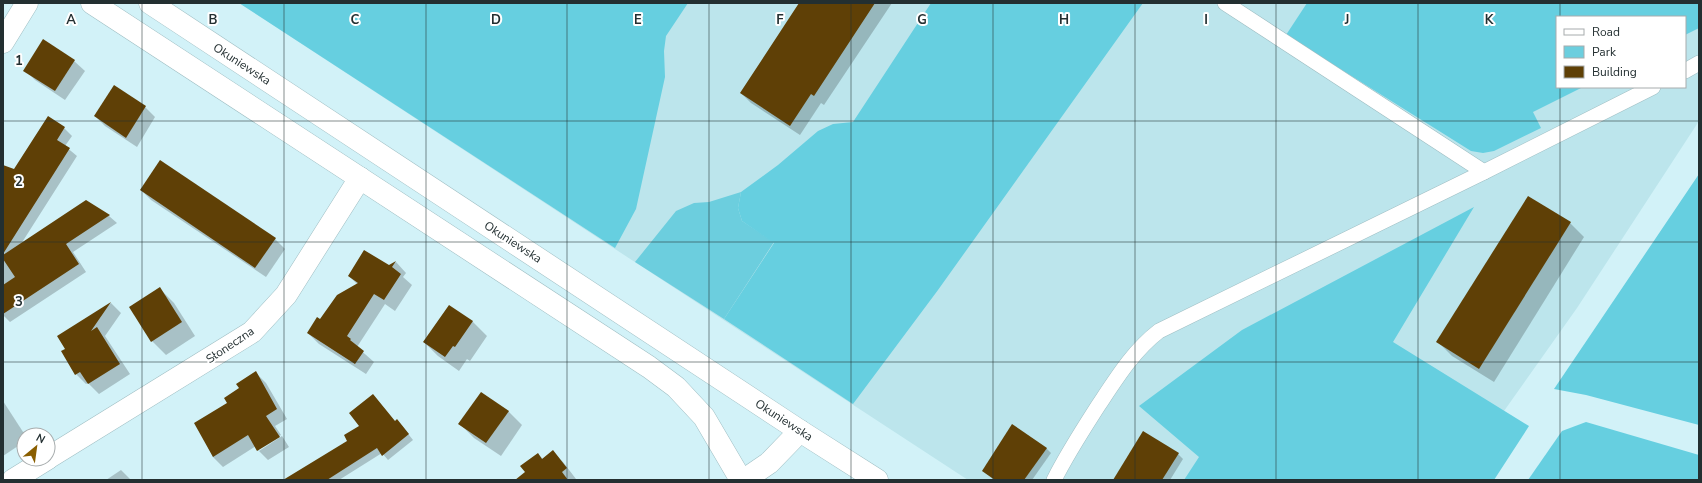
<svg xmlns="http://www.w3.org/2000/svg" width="1702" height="483" viewBox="0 0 1702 483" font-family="'Nunito Sans',sans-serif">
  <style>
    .built { fill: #bce5ec; fill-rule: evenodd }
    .green { fill: #6ccede }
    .forest { fill: #66cfe0 }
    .shadow { fill: #0003 }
    .building { fill: #5f4006 }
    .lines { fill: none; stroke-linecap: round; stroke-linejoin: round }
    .service-casing { stroke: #9fbec3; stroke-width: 16 }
    .minor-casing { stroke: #9fbec3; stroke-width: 23 }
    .secondary-casing { stroke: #9fbec3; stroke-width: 23 }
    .service { stroke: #fff; stroke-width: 15 }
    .minor { stroke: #fff; stroke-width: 22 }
    .secondary { stroke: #fff; stroke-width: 22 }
    .grid { fill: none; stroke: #232f31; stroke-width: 1; stroke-opacity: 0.55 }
    .labels { text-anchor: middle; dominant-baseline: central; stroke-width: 4; stroke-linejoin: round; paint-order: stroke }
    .street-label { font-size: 12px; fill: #232f31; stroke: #fff }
    .grid-label { font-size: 13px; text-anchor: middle; font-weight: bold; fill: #232f31; stroke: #fff; stroke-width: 4; stroke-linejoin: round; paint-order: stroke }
  </style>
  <rect width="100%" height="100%" fill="#d2f2f8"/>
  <!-- built -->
  <path class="built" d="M239 3H1699V121L1577 308 1455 480H968ZM1557 17H1685V87H1557Z"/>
  <!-- green -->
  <path class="green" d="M741 192 738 208 742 221 774 242 724 319 635 262 676 211 694 203 709 202Z"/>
  <!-- forest -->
  <g class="forest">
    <path d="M239 3H688L666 36 664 51 665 77 636 209 615 248Z"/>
    <path d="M931 3H1143L938 290 853 404 724 319 774 243 742 221 738 208 741 192 778 165 818 131 833 124 853 122Z"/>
    <path d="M1307 3H1699V28L1685 35V17H1557V87H1583L1533 112 1541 128 1494 151 1483 153 1471 151 1286 35Z"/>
    <path d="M1699 174V425L1586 395 1554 389Z"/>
    <path d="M1474 207 1393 342 1529 426 1494 480H1184L1199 457 1139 406 1242 330Z"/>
    <path d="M1586 422 1699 455V480H1528L1562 431Z"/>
  </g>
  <!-- shadow -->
  <g class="shadow">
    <path d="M800 3H892L824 105 821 103 800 135 751 103 741 93Z"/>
    <path d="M43 41 74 61 85 71 65 100 35 80 25 70Z"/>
    <path d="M145 107 155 117 137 147 105 126 95 116Z"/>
    <path d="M64 128 72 136 65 146 77 156 21 244 86 201 109 216 117 223 73 252 86 272 10 322 3 315V166L15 170Z"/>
    <path d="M141 190 275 239 285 249 266 277 151 200Z"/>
    <path d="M1570 223 1584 237 1494 382 1452 356 1438 342Z"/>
    <path d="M396 262 406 273 403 277 412 285 395 311 385 304 357 347 374 362 366 374 319 344 308 333 357 284 349 276 389 266Z"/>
    <path d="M160 289 174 303 195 336 166 355 152 341Z"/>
    <path d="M111 303 121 313 105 336 130 374 99 394 88 383 86 384 76 374 67 349 59 336Z"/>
    <path d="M449 306 473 322 487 336 470 361 467 359 459 371 438 356 424 342Z"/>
    <path d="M256 373 266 383 287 419 275 426 281 435 259 448V451L282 436 289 447 268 460 258 450 256 446 223 467 213 457 196 423 228 403Z"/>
    <path d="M373 395 395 422 402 426 413 440 388 460 382 453 339 480H288L349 441 360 426Z"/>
    <path d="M3 401 25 435 24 442 3 456Z"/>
    <path d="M508 411 522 425 501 456 474 438 460 424Z"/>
    <path d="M1046 448 1051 453 1032 480H994L983 471Z"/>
    <path d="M553 452 563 462 576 479 574 480H532L538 454 543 459Z"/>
    <path d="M1178 454 1183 459 1170 480H1114Z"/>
    <path d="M121 470 131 480H106Z"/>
  </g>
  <!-- building -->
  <g class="building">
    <path d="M799 3H875L814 96 811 94 790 126 740 93Z"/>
    <path d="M43 39 75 60 55 91 23 71Z"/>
    <path d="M114 85 146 106 126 138 94 116Z"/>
    <path d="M48 116 65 127 57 140 70 148 3 254V165L14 169Z"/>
    <path d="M160 160 276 238 255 268 140 190Z"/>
    <path d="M1528 196 1571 222 1479 369 1436 342Z"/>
    <path d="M86 200 110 215 66 244 79 264 3 314V285L15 277 3 259V255Z"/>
    <path d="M364 250 389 265 396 261 392 267 401 274 384 300 374 294 347 336 351 339 350 340 364 351 355 364 307 333 317 317 320 319 337 295 358 283 348 276Z"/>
    <path d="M160 287 182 322 151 342 129 307Z"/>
    <path d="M111 302 91 331 97 327 120 364 88 384 80 372 75 375 61 351 65 349 57 336Z"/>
    <path d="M449 305 473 321 455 347 453 346 445 357 423 342Z"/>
    <path d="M256 371 277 409 266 416 280 437 257 451 248 435 213 457 194 423 227 403 224 398 239 388 236 384Z"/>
    <path d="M481 392 509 411 486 443 458 424Z"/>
    <path d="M373 394 395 421 397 419 409 434 382 456 377 448 327 480H283L347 441 344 435 359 426 349 413Z"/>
    <path d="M1012 424 1047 448 1024 480H995L982 471Z"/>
    <path d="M1143 431 1179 453 1162 480H1113Z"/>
    <path d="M553 450 567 468 562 472 568 480H515L525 472 520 466 538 453 542 459Z"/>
  </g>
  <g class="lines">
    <defs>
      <g id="service">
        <path d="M1225 3 1484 172"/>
        <path d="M1685 71 1699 63"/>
        <path d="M1054 480C1067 454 1082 431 1098 406 1116 379 1133 351 1159 331L1484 172 1653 87"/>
      </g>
      <g id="minor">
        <path d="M92 3 649 367 676 387 704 417 741 480"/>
        <path d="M3 42 27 3"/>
        <path d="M48 458 252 332 286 295 360 178"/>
        <path d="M13 480 47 459"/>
        <path d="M744 480 769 463 800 431"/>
      </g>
      <path id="secondary" d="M150 3 800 431 877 480"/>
    </defs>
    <!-- service casing -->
    <use href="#service" class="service-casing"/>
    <!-- minor casing -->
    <use href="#minor" class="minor-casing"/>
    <!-- secondary casing -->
    <use href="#secondary" class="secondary-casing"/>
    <!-- service -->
    <use href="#service" class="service"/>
    <!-- minor -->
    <use href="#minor" class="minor"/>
    <!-- secondary -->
    <use href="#secondary" class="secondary"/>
  </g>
  <!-- grid -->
  <path class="grid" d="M142 3V480M284 3V480M426 3V480M567 3V480M709 3V480M851 3V480M993 3V480M1135 3V480M1276 3V480M1418 3V480M1560 3V17M1560 87V480M3 121H1699M3 242H1699M3 362H1699"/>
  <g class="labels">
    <!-- street labels -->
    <g class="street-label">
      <text transform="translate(242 64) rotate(33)">Okuniewska</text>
      <text transform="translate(513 242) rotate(33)">Okuniewska</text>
      <text transform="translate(230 345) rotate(-34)">Słoneczna</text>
      <text transform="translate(784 420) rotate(33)">Okuniewska</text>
    </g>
  </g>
  <g class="grid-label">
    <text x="71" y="24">A</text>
    <text x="213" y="24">B</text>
    <text x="355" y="24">C</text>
    <text x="496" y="24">D</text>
    <text x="638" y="24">E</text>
    <text x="780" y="24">F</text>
    <text x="922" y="24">G</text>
    <text x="1064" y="24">H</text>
    <text x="1206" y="24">I</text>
    <text x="1347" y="24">J</text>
    <text x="1489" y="24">K</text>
    <text x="19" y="65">1</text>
    <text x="19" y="186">2</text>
    <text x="19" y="306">3</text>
  </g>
  <!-- border -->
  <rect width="1702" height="483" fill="none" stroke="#232f31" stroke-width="8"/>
  <!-- legend -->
  <rect x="1556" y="16" width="130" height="72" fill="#ffffff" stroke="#a7acad"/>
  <rect x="1564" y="29" width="20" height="6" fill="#ffffff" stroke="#a7acad"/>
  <text x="1592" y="36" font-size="12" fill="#232f31">Road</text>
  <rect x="1564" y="46" width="20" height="12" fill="#6ccede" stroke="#a7acad"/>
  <text x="1592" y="56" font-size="12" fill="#232f31">Park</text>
  <rect x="1564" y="66" width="20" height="12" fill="#5f4006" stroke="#a7acad"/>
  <text x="1592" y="76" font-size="12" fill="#232f31">Building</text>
  <!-- north arrow -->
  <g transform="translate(36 447) rotate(29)"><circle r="19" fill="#ffffff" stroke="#a7acad"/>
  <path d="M0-3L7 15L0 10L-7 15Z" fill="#8a5e00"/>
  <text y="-6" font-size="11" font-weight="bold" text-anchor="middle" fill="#232f31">N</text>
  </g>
</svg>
